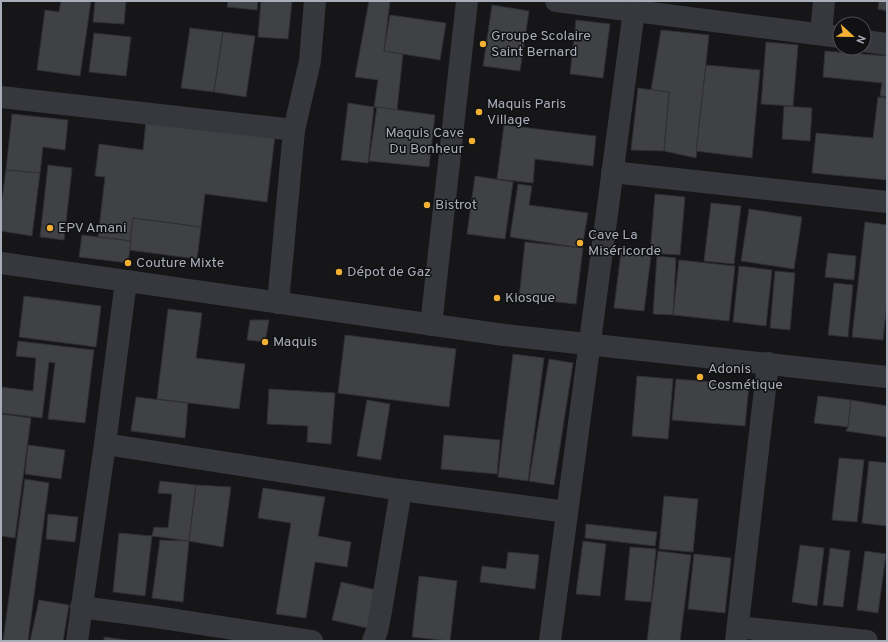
<svg xmlns="http://www.w3.org/2000/svg" width="888" height="642" viewBox="0 0 888 642" font-family="Overpass,sans-serif">
  <style>
    .building { fill: #404145; stroke: #303034 }
    .lines { fill: none; stroke-linecap: round; stroke-linejoin: round }
    .minor { stroke: #37383d; stroke-width: 22 }
    .poi-dot { fill: #f2b134; stroke: #111113; stroke-width: 1.5 }
    .labels { text-anchor: middle; dominant-baseline: central; stroke-width: 3; stroke-linejoin: round; paint-order: stroke }
    .poi-label { font-size: 14px; fill: #a8adb8; stroke: #111113; text-anchor: start }
  </style>
  <rect width="100%" height="100%" fill="#161618"/>
  <!-- building -->
  <g class="building">
    <path d="M61 1H91L80 76 37 70 45 10 59 12Z"/>
    <path d="M95 1H126L124 24 93 22Z"/>
    <path d="M228 1H258L257 10 227 7Z"/>
    <path d="M261 1H292L288 39 258 37Z"/>
    <path d="M369 1H390L384 51 403 54 397 110 374 107 378 80 355 77Z"/>
    <path d="M879 1H887V11L878 9Z"/>
    <path d="M492 5 529 11 520 71 483 66Z"/>
    <path d="M390 15 446 23 440 60 384 51Z"/>
    <path d="M576 20 610 24 603 78 570 74Z"/>
    <path d="M190 28 223 32 214 92 181 88Z"/>
    <path d="M661 30 709 35 696 158 664 151 669 92 651 90Z"/>
    <path d="M223 32 255 36 246 97 214 92Z"/>
    <path d="M94 33 131 37 126 76 89 72Z"/>
    <path d="M766 42 798 45 793 106 761 104Z"/>
    <path d="M825 51 887 56V97L880 96 882 83 823 77Z"/>
    <path d="M706 65 760 70 752 158 696 151Z"/>
    <path d="M638 88 669 92 664 151 631 150Z"/>
    <path d="M878 97 887 98V180L812 173 816 133 873 138Z"/>
    <path d="M348 103 374 107 368 163 341 160Z"/>
    <path d="M784 106 812 108 810 141 782 139Z"/>
    <path d="M377 107 435 115 429 167 369 161Z"/>
    <path d="M12 114 68 120 65 150 43 147 40 173 6 170Z"/>
    <path d="M146 121 275 136 267 202 205 194 201 227 133 218 131 241 98 237 105 177 95 176 99 144 143 150Z"/>
    <path d="M504 125 596 136 593 166 535 159 533 183 497 179Z"/>
    <path d="M48 165 72 168 64 240 40 237Z"/>
    <path d="M6 170 40 173 32 236 1 231V207Z"/>
    <path d="M475 176 513 182 505 239 467 234Z"/>
    <path d="M518 184 532 186 529 205 588 213 582 248 510 237Z"/>
    <path d="M655 194 685 197 680 255 650 253Z"/>
    <path d="M711 203 741 206 734 264 704 261Z"/>
    <path d="M749 209 802 217 794 269 741 261Z"/>
    <path d="M133 218 201 227 197 259 129 250Z"/>
    <path d="M865 222 887 225V301L883 340 852 337Z"/>
    <path d="M82 235 131 241 128 263 79 257Z"/>
    <path d="M525 242 583 248 576 304 519 298Z"/>
    <path d="M621 252 651 256 644 311 614 308Z"/>
    <path d="M828 253 856 256 854 280 825 277Z"/>
    <path d="M657 256 676 258 673 315 653 314Z"/>
    <path d="M679 260 735 266 729 321 673 315Z"/>
    <path d="M739 266 772 270 766 326 733 322Z"/>
    <path d="M775 271 795 273 790 330 770 328Z"/>
    <path d="M834 283 853 285 848 337 828 335Z"/>
    <path d="M24 296 101 306 96 347 19 337Z"/>
    <path d="M168 309 202 313 196 358 245 364 239 409 157 399Z"/>
    <path d="M250 320H269L265 342 247 340Z"/>
    <path d="M345 335 456 349 449 407 338 393Z"/>
    <path d="M18 341 94 350 85 423 48 419 55 363 49 362 42 418 1 413V387L33 391 36 358 16 356Z"/>
    <path d="M513 354 544 358 528 481 498 477Z"/>
    <path d="M549 359 573 363 554 485 529 481Z"/>
    <path d="M637 376 673 379 668 439 632 436Z"/>
    <path d="M676 379 749 385 745 426 672 420Z"/>
    <path d="M269 389 335 393 331 444 307 442 308 426 267 424Z"/>
    <path d="M818 396 851 400 848 427 814 423Z"/>
    <path d="M136 397 188 403 185 438 131 431Z"/>
    <path d="M367 400 390 404 381 460 357 456Z"/>
    <path d="M851 400 887 406V437L846 431 848 427Z"/>
    <path d="M1 414 31 418 15 538 1 536Z"/>
    <path d="M444 435 500 440 497 474 441 469Z"/>
    <path d="M28 445 65 450 61 479 25 474Z"/>
    <path d="M839 458 864 460 857 522 832 520Z"/>
    <path d="M869 461 887 463V526L862 523Z"/>
    <path d="M25 479 49 483 28 641H3Z"/>
    <path d="M160 481 196 485 189 541 152 536 154 527 168 528 172 494 158 493Z"/>
    <path d="M196 485 231 487 223 547 189 541Z"/>
    <path d="M263 488 325 497 318 536 351 542 347 567 315 562 306 618 276 614 291 523 258 518Z"/>
    <path d="M664 496 698 499 693 552 659 549Z"/>
    <path d="M48 514 78 517 75 542 46 539Z"/>
    <path d="M586 524 657 532 655 546 585 538Z"/>
    <path d="M119 533 152 536 145 596 113 592Z"/>
    <path d="M160 540 189 541 183 602 152 598Z"/>
    <path d="M583 541 606 544 600 596 576 594Z"/>
    <path d="M800 545 824 548 817 606 792 602Z"/>
    <path d="M630 547 656 549 651 602 625 600Z"/>
    <path d="M830 548 850 551 843 607 823 605Z"/>
    <path d="M658 551 691 555 680 641H647Z"/>
    <path d="M865 551 886 554 878 613 857 610Z"/>
    <path d="M508 552 539 555 535 589 480 582 482 566 506 569Z"/>
    <path d="M694 554 731 558 725 613 688 609Z"/>
    <path d="M419 576 457 581 450 641 412 637Z"/>
    <path d="M341 582 376 590 367 628 332 620Z"/>
    <path d="M39 600 69 605 63 641H30Z"/>
    <path d="M104 637 134 641H104Z"/>
  </g>
  <g class="lines">
    <!-- minor -->
    <g class="minor">
      <path d="M556 1 840 37"/>
      <path d="M821 34 824 1"/>
      <path d="M864 41 887 44"/>
      <path d="M1 97 294 130 278 303"/>
      <path d="M294 130 310 61 315 1"/>
      <path d="M612 172 887 202"/>
      <path d="M1 263 504 335 887 377"/>
      <path d="M431 325 467 1"/>
      <path d="M105 444 401 490 567 512"/>
      <path d="M81 607 156 617 312 641"/>
      <path d="M738 627 867 641"/>
      <path d="M77 641 105 444 126 281"/>
      <path d="M373 641 377 631 381 611 401 490"/>
      <path d="M550 641 634 11"/>
      <path d="M736 641 768 363"/>
    </g>
  </g>
  <!-- markers -->
  <g class="poi-dot">
    <circle cx="483" cy="44" r="4"/>
    <circle cx="479" cy="112" r="4"/>
    <circle cx="472" cy="141" r="4"/>
    <circle cx="427" cy="205" r="4"/>
    <circle cx="50" cy="228" r="4"/>
    <circle cx="580" cy="243" r="4"/>
    <circle cx="128" cy="263" r="4"/>
    <circle cx="339" cy="272" r="4"/>
    <circle cx="497" cy="298" r="4"/>
    <circle cx="265" cy="342" r="4"/>
    <circle cx="700" cy="377" r="4"/>
  </g>
  <g class="labels">
    <!-- poi labels -->
    <g class="poi-label">
      <text x="491" y="36">Groupe Scolaire<tspan x="491" dy="16">Saint Bernard</tspan></text>
      <text x="487" y="104">Maquis Paris<tspan x="487" dy="16">Village</tspan></text>
      <text x="464" y="133" text-anchor="end">Maquis Cave<tspan x="464" dy="16">Du Bonheur</tspan></text>
      <text x="435" y="205">Bistrot</text>
      <text x="58" y="228">EPV Amani</text>
      <text x="588" y="235">Cave La<tspan x="588" dy="16">Miséricorde</tspan></text>
      <text x="136" y="263">Couture Mixte</text>
      <text x="347" y="272">Dépot de Gaz</text>
      <text x="505" y="298">Kiosque</text>
      <text x="273" y="342">Maquis</text>
      <text x="708" y="369">Adonis<tspan x="708" dy="16">Cosmétique</tspan></text>
    </g>
  </g>
  <!-- border -->
  <rect width="888" height="642" fill="none" stroke="#a8adb8" stroke-width="4"/>
  <!-- north arrow -->
  <g transform="translate(852 36) rotate(112)"><circle r="19" fill="#111113" stroke="#4d4f55"/>
  <path d="M0-3L7 15L0 10L-7 15Z" fill="#f2b134"/>
  <text y="-6" font-size="11" font-weight="bold" text-anchor="middle" fill="#a8adb8">N</text>
  </g>
</svg>
